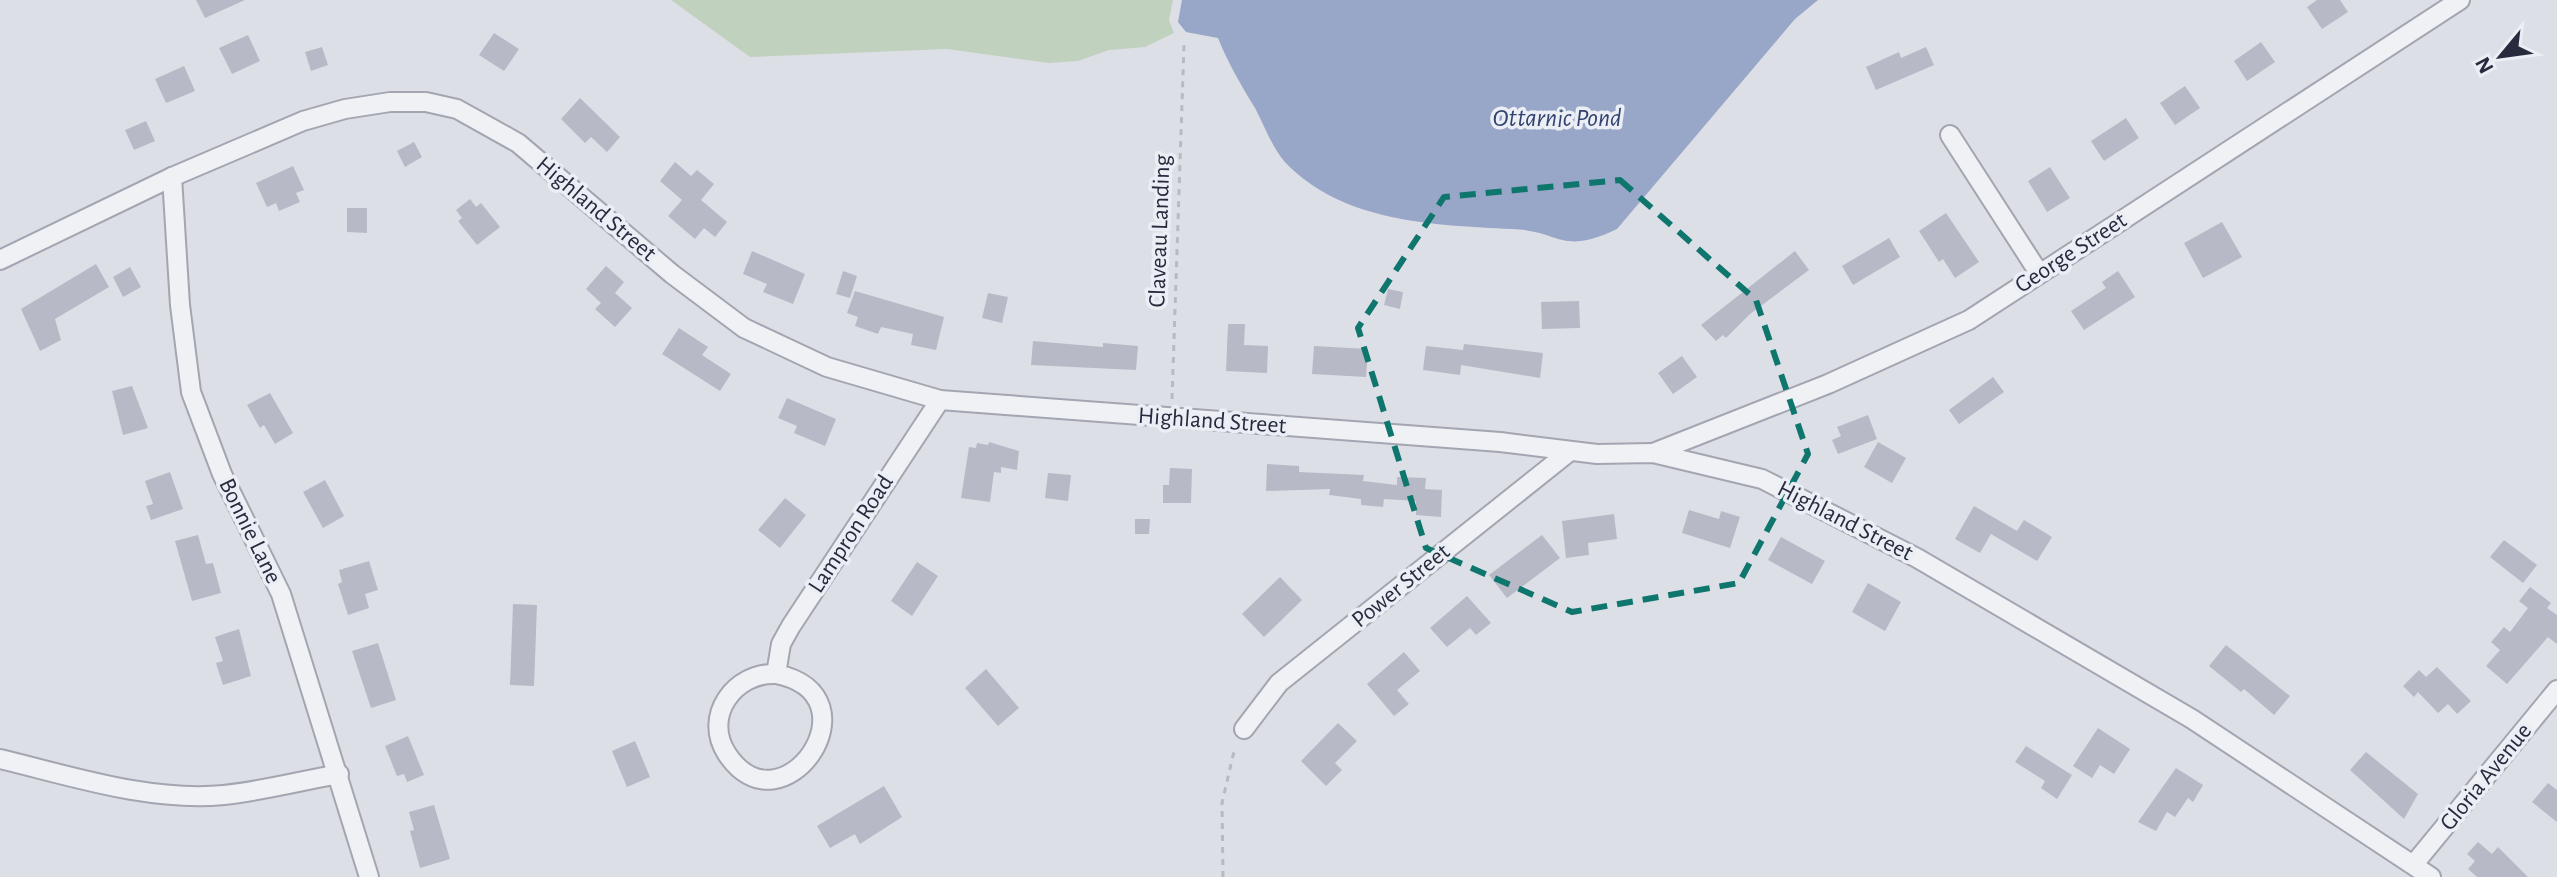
<svg xmlns="http://www.w3.org/2000/svg" width="2557" height="877" viewBox="0 0 2557 877" font-family="'Alegreya Sans',sans-serif">
  <style>
    .green { fill: #c0d1be }
    .water { fill: #98a6c7 }
    .building { fill: #b7bac6 }
    .lines { fill: none; stroke-linecap: round; stroke-linejoin: round }
    .minor-casing { stroke: #a3a5b1; stroke-width: 22 }
    .path { stroke: #b8bac1; stroke-width: 3; stroke-dasharray: 6 6; stroke-linecap: butt }
    .minor { stroke: #f0f1f5; stroke-width: 18 }
    .marked { fill: none; stroke: #0f766e; stroke-width: 6; stroke-dasharray: 16 10; stroke-linejoin: round }
    .labels { text-anchor: middle; dominant-baseline: central; stroke-width: 7; stroke-linejoin: round; paint-order: stroke }
    .street-label { font-size: 24px; fill: #272b3d; stroke: #eceef5 }
    .water-label { font-size: 26px; font-style: italic; fill: #324370; stroke: #eceef5 }
  </style>
  <rect width="100%" height="100%" fill="#dddfe7"/>
  <!-- green -->
  <path class="green" d="M671 0H1173L1169 20 1174 33 1145 47 1109 50 1078 61 1049 63 947 49 750 57Z"/>
  <!-- water -->
  <path class="water" d="M1182 0H1818L1795 19 1617 229C1560 256 1562 231 1512 229 1434 225 1342 223 1284 161 1272 147 1264 125 1255 108 1241 85 1228 63 1218 38L1186 32 1178 22Z"/>
  <!-- building -->
  <g class="building">
    <path d="M196 0H245L205 18Z"/>
    <path d="M2317 0H2340L2348 12 2322 29 2307 7Z"/>
    <path d="M494 33 519 49 504 71 479 55Z"/>
    <path d="M248 35 260 61 232 74 219 48Z"/>
    <path d="M2261 42 2275 62 2247 81 2234 61Z"/>
    <path d="M322 47 328 65 311 71 305 52Z"/>
    <path d="M1926 47 1934 65 1876 90 1866 67 1899 52 1901 58Z"/>
    <path d="M184 66 195 91 166 103 155 79Z"/>
    <path d="M2185 86 2200 108 2175 125 2160 103Z"/>
    <path d="M580 98 620 137 607 152 591 137 585 143 561 119Z"/>
    <path d="M2126 118 2139 138 2104 161 2091 141Z"/>
    <path d="M146 121 155 141 134 150 125 130Z"/>
    <path d="M414 142 422 157 405 167 397 151Z"/>
    <path d="M675 162 691 176 697 170 714 184 701 200 727 222 715 237 704 228 695 239 668 216 682 200 660 181Z"/>
    <path d="M293 166 304 190 296 193 300 202 279 211 276 203 267 207 256 183Z"/>
    <path d="M2050 167 2070 198 2047 212 2028 181Z"/>
    <path d="M470 199 476 207 481 203 500 227 477 245 458 221 462 218 456 210Z"/>
    <path d="M347 208H367V233L347 232Z"/>
    <path d="M1946 213 1979 262 1955 278 1943 259 1939 262 1919 231Z"/>
    <path d="M2222 222 2242 257 2203 278 2184 243Z"/>
    <path d="M1889 238 1900 257 1853 285 1842 266Z"/>
    <path d="M752 251 805 274 793 304 763 292 767 284 743 274Z"/>
    <path d="M1795 251 1809 270 1750 314 1726 338 1723 335 1716 341 1701 325Z"/>
    <path d="M96 264 109 287 55 319 61 340 40 351 21 309Z"/>
    <path d="M606 266 624 282 615 293 632 308 615 327 595 309 601 303 586 289Z"/>
    <path d="M130 267 141 287 123 297 113 277Z"/>
    <path d="M843 271 857 276 850 298 836 294Z"/>
    <path d="M2118 271 2135 297 2084 330 2071 311 2106 288 2102 282Z"/>
    <path d="M1388 289 1403 292 1400 309 1384 305Z"/>
    <path d="M855 291 944 317 936 350 911 345 913 334 881 327 878 334 855 326 858 317 847 313Z"/>
    <path d="M988 293 1008 297 1002 323 982 318Z"/>
    <path d="M1579 301 1580 328 1542 329 1541 302Z"/>
    <path d="M1228 324H1245L1244 345 1268 346 1267 373 1226 371Z"/>
    <path d="M679 328 708 347 702 355 731 374 720 391 662 354Z"/>
    <path d="M1033 341 1103 347V343L1138 346 1136 370 1031 365Z"/>
    <path d="M1464 344 1543 353 1540 378 1461 365 1460 375 1423 370 1426 346 1463 350Z"/>
    <path d="M1314 346 1368 349 1366 377 1312 374Z"/>
    <path d="M1682 356 1697 377 1673 394 1658 373Z"/>
    <path d="M1993 377 2004 392 1959 424 1949 410Z"/>
    <path d="M132 386 148 428 123 435 112 391Z"/>
    <path d="M270 393 293 433 275 444 264 425 260 428 247 405Z"/>
    <path d="M787 398 836 419 825 446 794 433 797 426 778 418Z"/>
    <path d="M1868 415 1877 439 1838 454 1832 440 1841 436 1837 427Z"/>
    <path d="M989 442 1019 451 1017 470 1001 467V473L994 472 990 502 961 498 969 447 976 448 977 443 988 445Z"/>
    <path d="M1878 442 1906 458 1892 483 1864 467Z"/>
    <path d="M1267 464 1299 466V472L1364 475 1363 481 1397 485V477L1426 478 1425 489 1442 490 1441 517 1416 515V501L1384 499 1383 507 1361 505V499L1329 495 1330 489 1266 491Z"/>
    <path d="M1170 468 1192 469 1191 503H1163V485H1169Z"/>
    <path d="M170 472 183 509 151 520 146 506 153 504 145 481Z"/>
    <path d="M1048 473 1071 475 1068 501 1045 498Z"/>
    <path d="M325 480 344 516 323 528 303 492Z"/>
    <path d="M785 498 806 515 780 548 758 530Z"/>
    <path d="M1974 506 2017 531 2024 520 2052 537 2037 561 1991 534 1980 553 1955 539Z"/>
    <path d="M1689 510 1719 519 1721 511 1740 517 1730 548 1682 533Z"/>
    <path d="M1614 514 1617 539 1588 543 1589 555 1566 558 1562 521Z"/>
    <path d="M1135 519H1150L1149 534H1135Z"/>
    <path d="M198 535 206 564 213 563 221 593 192 601 175 541Z"/>
    <path d="M1542 535 1560 558 1507 598 1489 575Z"/>
    <path d="M1781 537 1825 561 1812 584 1768 560Z"/>
    <path d="M2504 540 2537 565 2523 583 2490 557Z"/>
    <path d="M369 561 378 590 365 594 369 608 348 615 338 584 342 582 339 570Z"/>
    <path d="M917 562 938 576 912 616 891 601Z"/>
    <path d="M1280 577 1302 600 1264 637 1242 614Z"/>
    <path d="M1868 583 1901 602 1885 631 1852 612Z"/>
    <path d="M2530 587 2551 603 2547 608 2557 615V644L2548 637 2507 684 2486 666 2500 650 2491 642 2504 627 2510 632 2528 608 2519 601Z"/>
    <path d="M1467 596 1491 623 1476 635 1470 628 1447 647 1430 628Z"/>
    <path d="M513 604 537 605 534 686 510 685Z"/>
    <path d="M239 629 251 676 223 685 216 663 223 661 215 637Z"/>
    <path d="M378 643 396 700 371 708 352 651Z"/>
    <path d="M2226 645 2290 696 2274 715 2244 689 2241 692 2209 666Z"/>
    <path d="M1404 652 1420 671 1397 690 1409 704 1394 716 1367 684Z"/>
    <path d="M2437 667 2471 701 2457 714 2448 704 2438 713 2418 692 2414 697 2403 686 2419 670 2426 677Z"/>
    <path d="M986 669 1019 708 998 726 965 688Z"/>
    <path d="M1338 723 1357 741 1335 763 1342 770 1326 786 1301 761Z"/>
    <path d="M2098 728 2130 749 2114 774 2100 765 2092 778 2073 766Z"/>
    <path d="M408 736 424 775 407 782 404 774 397 776 385 746Z"/>
    <path d="M635 741 650 777 627 787 612 751Z"/>
    <path d="M2026 746 2072 775 2057 799 2041 788 2045 781 2015 762Z"/>
    <path d="M2366 752 2418 794 2404 819 2350 770Z"/>
    <path d="M2176 768 2203 785 2193 802 2188 798 2175 817 2167 812 2156 831 2138 822Z"/>
    <path d="M2548 783 2557 790V822L2532 802Z"/>
    <path d="M884 786 902 817 860 844 855 834 830 848 817 826Z"/>
    <path d="M434 805 450 859 420 868 410 831 414 830 409 812Z"/>
    <path d="M2478 842 2492 854 2498 847 2528 877H2477L2468 869 2475 861 2467 854Z"/>
  </g>
  <g class="lines">
    <defs>
      <g id="minor">
        <path d="M1950 135 2039 273"/>
        <path d="M172 177 180 305 191 392 222 474 281 594 369 877"/>
        <path d="M0 260 172 177 303 121 345 109 390 102H426L457 109 518 143 672 274 744 328 827 367 940 400 1500 442 1597 454 1653 453 1762 479 1917 558 2192 719 2431 877"/>
        <path d="M1653 453 1828 384 1969 320 2460 0"/>
        <path d="M776 674C881 695 782 837 727 754 702 716 735 672 776 674L781 644 791 626 940 400"/>
        <path d="M1244 729 1279 683 1569 452"/>
        <path d="M0 759C71 776 149 802 224 795 262 791 300 781 339 774"/>
        <path d="M2414 864 2557 690"/>
      </g>
    </defs>
    <!-- minor casing -->
    <use href="#minor" class="minor-casing"/>
    <!-- path -->
    <g class="path">
      <path d="M1172 399 1184 45"/>
      <path d="M1223 877 1222 803 1235 747"/>
    </g>
    <!-- minor -->
    <use href="#minor" class="minor"/>
  </g>
  <!-- marked area -->
  <path class="marked" d="M1620 180 1756 300 1808 454 1739 583 1572 612 1426 548 1358 328 1444 197Z"/>
  <g class="labels">
    <!-- street labels -->
    <g class="street-label">
      <text transform="translate(596 209) rotate(40)">Highland Street</text>
      <text transform="translate(1160 231) rotate(-88)">Claveau Landing</text>
      <text transform="translate(2071 253) rotate(-33)">George Street</text>
      <text transform="translate(1212 421) rotate(4)">Highland Street</text>
      <text transform="translate(1845 521) rotate(27)">Highland Street</text>
      <text transform="translate(250 531) rotate(64)">Bonnie Lane</text>
      <text transform="translate(851 534) rotate(-57)">Lampron Road</text>
      <text transform="translate(1401 586) rotate(-39)">Power Street</text>
      <text transform="translate(2486 777) rotate(-51)">Gloria Avenue</text>
    </g>
    <!-- water labels -->
    <g class="water-label">
      <text x="1557" y="118">Ottarnic Pond</text>
    </g>
  </g>
  <!-- north arrow -->
  <g transform="translate(2501 56) rotate(241)" stroke="#eceef5" stroke-width="6" paint-order="stroke">
  <path d="M0-6L14 30L0 20L-14 30Z" fill="#272b3d"/>
  <text y="-12" font-size="22" font-weight="bold" text-anchor="middle" fill="#272b3d">N</text>
  </g>
</svg>
